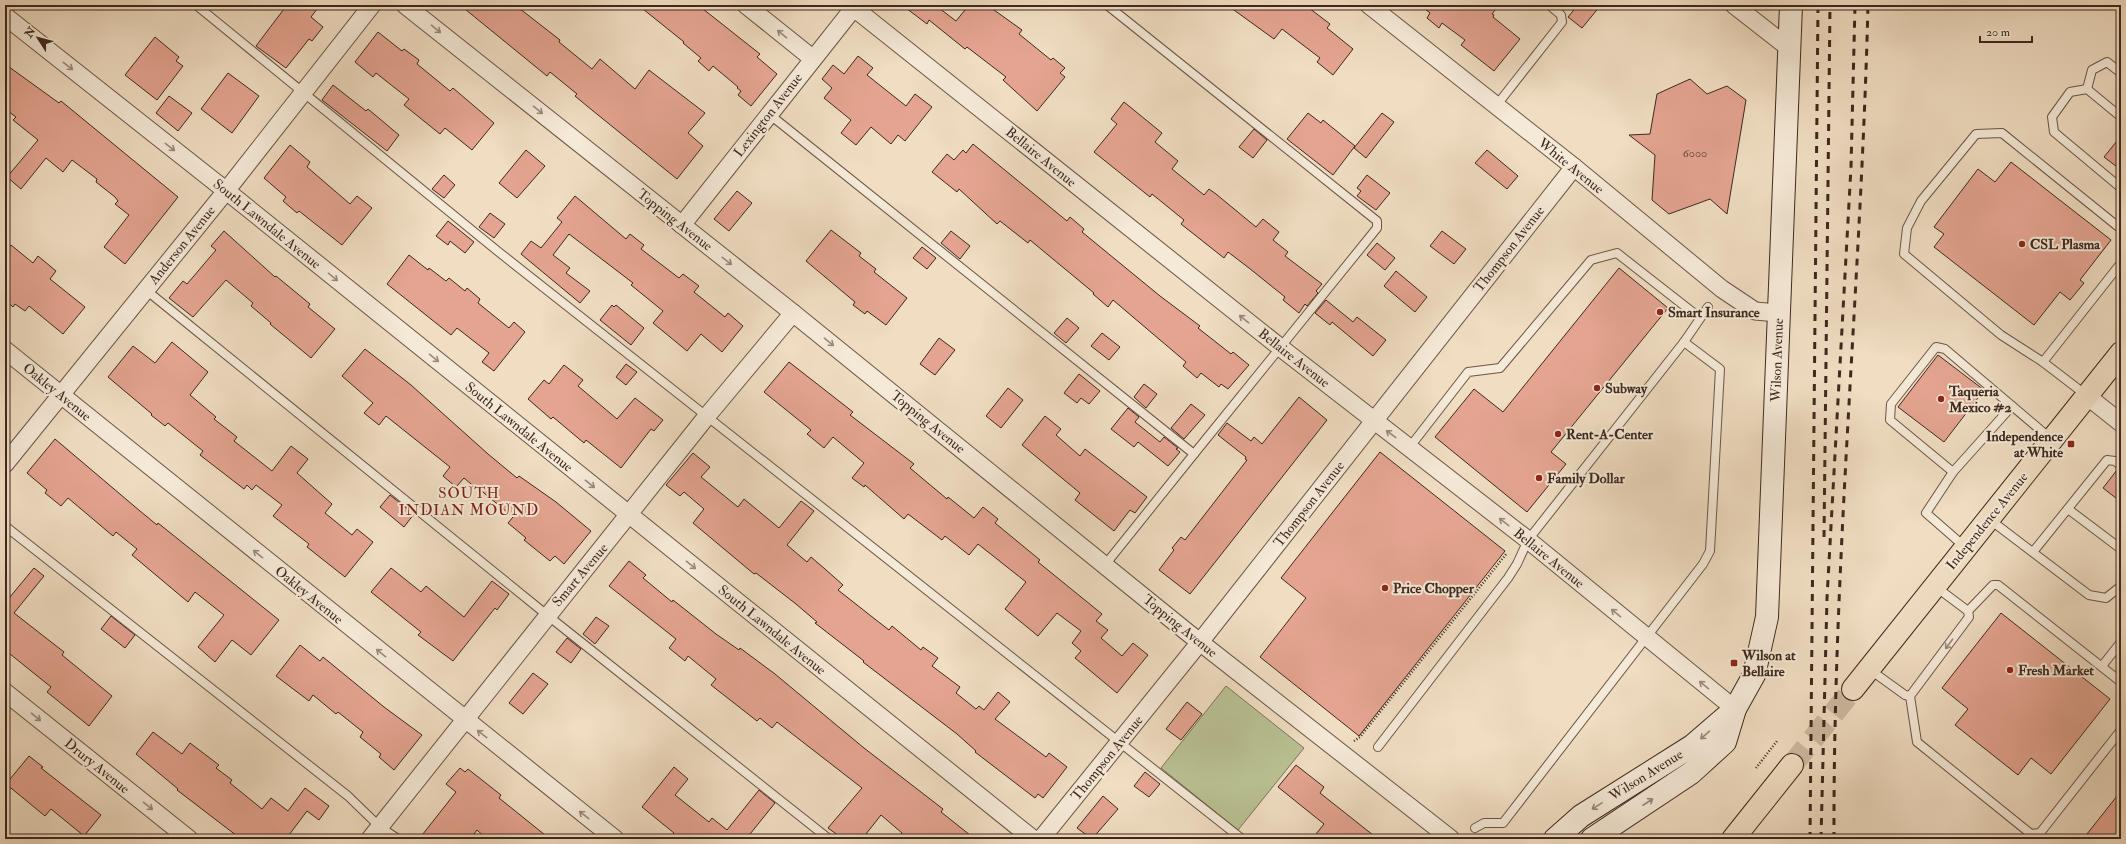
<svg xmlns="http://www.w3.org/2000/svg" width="2126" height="844" viewBox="0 0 2126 844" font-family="'IM FELL Double Pica',serif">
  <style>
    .green { fill: #b9c193; stroke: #7c7458 }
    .building { fill: #e4a491; stroke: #3e281e }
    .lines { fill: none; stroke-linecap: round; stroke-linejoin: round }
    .primary-tunnel { stroke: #ccb9a1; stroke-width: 22; stroke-dasharray: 22 11; stroke-linecap: butt }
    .service-casing { stroke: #6a5547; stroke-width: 10 }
    .minor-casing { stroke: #6a5547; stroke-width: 19 }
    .secondary-casing { stroke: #3e281e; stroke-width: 24 }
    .primary-casing { stroke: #3e281e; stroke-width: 24 }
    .path { stroke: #3e281e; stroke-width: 2.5; stroke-dasharray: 1 2; stroke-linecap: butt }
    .service { stroke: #f5e9d7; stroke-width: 8 }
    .minor { stroke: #f5e9d7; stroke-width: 17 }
    .secondary { stroke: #f5e9d7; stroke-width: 22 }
    .primary { stroke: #f0ddc2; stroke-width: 22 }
    .rail { stroke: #3e281e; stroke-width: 3; stroke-dasharray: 7 7; stroke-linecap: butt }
    .oneway { stroke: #9a887a }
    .poi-dot { fill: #8f2418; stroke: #f5e9d7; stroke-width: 1.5 }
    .labels { text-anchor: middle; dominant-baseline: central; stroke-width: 4; stroke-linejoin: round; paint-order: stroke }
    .number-label { font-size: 12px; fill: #68473b }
    .street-label { font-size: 14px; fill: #3e281e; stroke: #f5e9d7 }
    .poi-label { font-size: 14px; font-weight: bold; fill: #3e281e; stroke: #f5e9d7; text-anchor: start }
    .neighbourhood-label { font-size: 15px; letter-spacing: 1px; fill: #7a1f14; stroke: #f5e9d7 }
  </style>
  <rect width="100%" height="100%" fill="#f0ddc2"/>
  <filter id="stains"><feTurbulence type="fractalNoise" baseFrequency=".005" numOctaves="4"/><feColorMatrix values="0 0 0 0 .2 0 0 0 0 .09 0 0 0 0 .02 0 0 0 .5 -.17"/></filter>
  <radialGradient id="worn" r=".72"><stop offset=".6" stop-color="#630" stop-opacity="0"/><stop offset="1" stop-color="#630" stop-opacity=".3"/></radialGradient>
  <!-- green -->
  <path class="green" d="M1226 686 1304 748 1238 830 1161 768Z"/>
  <!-- building -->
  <g class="building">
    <path d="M287 5H320L311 17 323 27 312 41 309 39 286 68 256 46Z"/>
    <path d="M460 5H515L560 40 559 42 592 69 600 59 635 89 649 70 705 113 688 133 703 146 677 179 587 106 575 96 577 94 550 72 547 76Z"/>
    <path d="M638 5H698L760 54 757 57 777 74 751 106 738 95 741 91 737 88 738 87 713 66 709 71 698 61 701 58 683 43 684 42Z"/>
    <path d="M902 5H942L939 8 956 21 969 5H987L1022 30 1019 34 1051 60 1053 58 1065 68 1060 73 1065 77 1037 111 1003 80 1006 77 967 47 965 49 929 20 927 24Z"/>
    <path d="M1227 5H1305L1330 24 1327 28 1353 49 1333 75 1317 62 1320 58 1282 29 1274 39Z"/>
    <path d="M1420 5H1499L1492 14 1494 15 1493 17 1520 39 1494 71 1461 45 1465 40 1442 23 1439 28 1427 18 1430 13Z"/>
    <path d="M1578 5H1601L1582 28 1568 17Z"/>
    <path d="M378 32 402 51 404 49 419 60 417 64 450 91 453 88 494 123 472 150 445 128 440 134 404 105 409 99 376 73 373 77 355 62Z"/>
    <path d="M155 37 179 57 176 61 183 66 157 100 125 75Z"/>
    <path d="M858 56 873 68 867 75 906 106 915 94 932 107 905 141 898 135 891 144 871 127 856 145 841 133 851 120 824 98 832 88 822 79 833 65 844 74Z"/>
    <path d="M5 64 59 103 61 101 178 197 125 264 104 247 129 215 115 204 118 201 115 197 96 182 97 179 72 160 63 172 46 158 21 189 7 177 38 140 13 120 16 117 5 109Z"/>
    <path d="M228 73 259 96 232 133 201 109Z"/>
    <path d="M1690 79 1707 94 1727 86 1746 100 1727 214 1710 199 1669 214 1652 200 1655 155 1629 135 1650 134 1657 94Z"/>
    <path d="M333 85 366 111 368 109 399 135 387 151 322 100Z"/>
    <path d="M169 96 192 113 178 131 156 113Z"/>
    <path d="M1124 102 1162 133 1155 142 1178 161 1172 169 1204 195 1209 189 1216 194 1256 227 1263 219 1279 232 1273 240 1288 252 1285 256 1322 284 1316 291 1318 293 1307 306 1305 304 1299 313 1283 300 1285 297 1249 268 1228 252 1224 258 1181 224 1184 220 1152 194 1150 197 1094 152 1117 124 1111 119Z"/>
    <path d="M1308 113 1321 123 1323 120 1355 146 1333 175 1287 139Z"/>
    <path d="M1382 113 1394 122 1366 158 1354 148Z"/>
    <path d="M1254 129 1267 140 1253 158 1239 147Z"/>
    <path d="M2121 136V170L2104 157Z"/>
    <path d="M973 144 1067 221 1070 217 1084 229 1082 232 1160 296 1200 326 1198 328 1231 354 1233 352 1249 365 1228 389 1221 384 1219 387 1201 373 1197 378 1183 366 1186 362 1113 300 1108 307 1093 294 1094 293 1030 240 1028 243 1000 221 997 224 959 189 957 192 932 172 947 154 954 160 963 150 966 153Z"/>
    <path d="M290 145 310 162 307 167 350 204 357 196 372 208 342 245 299 211 297 213 283 201 286 197 264 178Z"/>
    <path d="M526 150 545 166 517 198 499 183Z"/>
    <path d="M1487 150 1518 176 1507 189 1475 163Z"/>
    <path d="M2011 162 2111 240 2080 280 2084 283 2070 300 2060 292 2034 325 1934 247 1944 234 1934 227 1978 169 1995 182Z"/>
    <path d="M444 175 455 185 444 198 432 189Z"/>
    <path d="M1367 175 1390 193 1376 210 1357 196 1361 191 1357 188Z"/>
    <path d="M737 191 752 203 729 231 714 219Z"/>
    <path d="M575 196 626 239 630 234 644 245 641 249 679 278 683 274 699 286 694 292 725 317 728 313 743 326 722 352 701 334 687 351 653 323 663 311 631 285 633 283 569 234 553 255 570 268 566 273 590 291 580 303 521 254 531 241 541 248 562 222 557 218Z"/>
    <path d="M490 213 505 224 494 238 479 227Z"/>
    <path d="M448 221 474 242 465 253 450 241 448 245 436 236Z"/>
    <path d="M831 230 861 253 859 256 876 269 874 272 907 298 886 325 867 311 865 314 853 305 855 302 806 261Z"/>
    <path d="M224 231 275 277 276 276 310 304 308 307 335 329 311 358 270 324 271 323 251 306 253 303 226 280 193 317 169 298 183 281 187 284 216 250 211 246Z"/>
    <path d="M951 231 970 246 960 259 941 243Z"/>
    <path d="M1442 231 1466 249 1454 264 1430 246Z"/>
    <path d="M1377 243 1395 258 1385 270 1367 255Z"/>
    <path d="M11 245 33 263 38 256 56 271 50 279 85 307 63 334 29 306 25 311 15 304 13 307 5 300V253Z"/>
    <path d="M922 247 936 258 927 269 913 258Z"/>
    <path d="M409 255 428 270 429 268 446 281 449 278 465 291 467 288 480 299 478 303 509 328 514 322 525 332 494 371 482 362 489 353 457 328 451 335 387 284Z"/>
    <path d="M1619 268 1668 308 1551 452 1566 464 1527 512 1435 437 1474 389 1503 412Z"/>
    <path d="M1396 271 1427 297 1415 312 1384 286Z"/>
    <path d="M1326 300 1353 322 1357 317 1386 340 1373 356 1332 322 1330 325 1315 313Z"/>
    <path d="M612 305 614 307 616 305 644 328 631 345 600 320Z"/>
    <path d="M1067 318 1079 328 1066 343 1054 333Z"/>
    <path d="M1102 333 1120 347 1109 360 1091 346Z"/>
    <path d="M939 338 955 350 935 375 920 364Z"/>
    <path d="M172 342 208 372 190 395 216 417 214 419 237 437 234 441 272 471 291 446 308 459 297 473 332 504 325 513 352 535 357 529 373 542 345 577 307 547 309 544 273 516 282 505 256 485 252 490 247 485 244 489 200 455 203 451 168 423 165 426 151 415 152 414 108 377 133 346 155 363Z"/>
    <path d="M365 349 411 385 488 454 517 478 519 476 556 502 591 531 564 564 555 556 550 561 524 540 526 538 508 523 513 517 478 488 477 489 464 478 456 487 443 476 450 467 386 416 379 425 364 413 373 403 342 376Z"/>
    <path d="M1938 355 1984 390 1944 442 1898 407Z"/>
    <path d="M789 362 853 412 850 415 914 464 910 468 947 499 948 497 974 518 983 507 998 519 995 523 1040 560 1038 562 1102 614 1096 621 1108 630 1101 638 1122 656 1133 643 1148 655 1117 693 1075 658 1081 651 1072 643 1081 631 1057 613 1038 636 1005 609 1026 582 978 544 969 555 945 536 942 540 908 514 904 519 865 485 864 487 852 478 864 463 833 437 824 448 807 434 811 430 764 392Z"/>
    <path d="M626 364 637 372 626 385 616 377Z"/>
    <path d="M564 365 583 380 578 386 617 419 635 398 663 420 654 431 651 429 621 468 586 440 584 443 553 417 551 419 528 399 544 380 549 384Z"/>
    <path d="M1079 374 1100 391 1089 404 1081 398 1077 403 1064 393Z"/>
    <path d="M1144 384 1157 394 1146 408 1134 397Z"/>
    <path d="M1008 388 1023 400 1001 428 986 416Z"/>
    <path d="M1299 397 1327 420 1190 594 1159 570 1174 550 1172 548 1181 537 1185 540 1247 460 1245 459 1246 457 1218 435 1227 423 1251 441 1254 437 1262 444Z"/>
    <path d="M1191 404 1205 415 1184 439 1171 428Z"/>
    <path d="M1128 408 1139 417 1135 422 1160 442 1164 437 1178 448 1176 449 1180 452 1168 466 1138 442 1134 447 1111 429Z"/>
    <path d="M1045 416 1061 429 1056 435 1080 456 1085 449 1147 497 1135 513 1130 510 1114 531 1075 500 1080 493 1022 445Z"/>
    <path d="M55 439 140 511 157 525 158 523 279 620 251 655 232 640 215 662 198 647 224 615 195 592 188 602 132 555 137 549 116 532 113 536 68 498 61 506 45 493 47 490 27 473Z"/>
    <path d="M1380 452 1505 551 1359 736 1260 657 1306 598 1281 578Z"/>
    <path d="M693 453 710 467 701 477 738 507 744 499 779 528 801 501 814 511 787 545 807 562 811 557 825 569 843 585 838 590 871 616 889 630 892 626 921 650 923 647 938 658 932 666 960 687 956 693 976 709 979 706 984 710 998 692 1010 702 995 719 1046 757 1049 753 1067 767 1043 798 1038 794 1035 798 975 752 976 751 957 734 863 662 864 661 815 623 817 622 796 604 756 573 754 574 693 523 704 509 684 492 680 496 666 485Z"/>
    <path d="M2117 470 2121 471V502L2103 488Z"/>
    <path d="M390 495 414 514 404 527 380 507Z"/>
    <path d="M629 561 646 575 643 578 672 602 673 600 716 634 739 650 740 648 775 674 864 748 943 809 941 812 975 839H897L902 833 881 815 862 839H843L828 828 862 788 777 722 772 728 760 718 757 721 711 685 716 679 688 656 685 661 669 648 676 639 609 586Z"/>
    <path d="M34 568 44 576 14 613 64 652 62 655 112 696 89 726 47 692 51 687 5 650V603Z"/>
    <path d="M391 568 421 592 426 586 464 617 492 581 509 594 497 610 495 608 453 661 418 635 421 632 371 592Z"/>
    <path d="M2001 613 2110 699 2051 774 2031 758 2018 775 1955 725 1968 709 1942 688Z"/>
    <path d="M111 616 135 635 125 648 101 629Z"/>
    <path d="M596 617 609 626 595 644 583 634Z"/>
    <path d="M567 638 581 649 571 663 556 652Z"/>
    <path d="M300 645 320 661 323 657 384 707 422 735 394 770 379 757 381 754 360 737 363 732 338 712 336 714 313 695 309 701 276 676Z"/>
    <path d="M533 673 548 684 523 714 509 703Z"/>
    <path d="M1187 702 1202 714 1181 740 1166 729Z"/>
    <path d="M153 732 182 754 190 743 219 765 216 768 232 780 230 783 262 809 271 798 288 811 305 788 329 806 319 820 307 811 286 839H241L177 790 178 789 136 754Z"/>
    <path d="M29 756 43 767 41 768 101 815 84 836 51 809 45 816 6 784Z"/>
    <path d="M1296 765 1324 787 1320 793 1378 839H1312L1324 824 1278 787Z"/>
    <path d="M674 767 688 779 675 795 709 822 712 818 727 830 759 790 775 803 746 839H669L674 833 642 807Z"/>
    <path d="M460 768 465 772 468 769 501 795 499 798 550 839H487L477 830 470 839H419L456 792 446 784Z"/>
    <path d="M1145 772 1160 784 1149 797 1134 786Z"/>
    <path d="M2121 791V839H2083Z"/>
    <path d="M1103 796 1118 809 1092 839 1077 828Z"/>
  </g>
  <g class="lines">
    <!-- primary-tunnel -->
    <path class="primary-tunnel" d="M1792 765 1853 689"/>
    <defs>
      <g id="service">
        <path d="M196 5 500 253 1242 839"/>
        <path d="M2087 89 2092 70 2107 62 2121 73"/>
        <path d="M1496 106 1562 22 1561 15 1549 5"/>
        <path d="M769 114 1194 454 1377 228V221L1107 5"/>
        <path d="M2121 117 2087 89 2070 92 2052 117 2054 132 2121 188"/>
        <path d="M146 290 547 615 829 839"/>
        <path d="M2043 362 2121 263"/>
        <path d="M2086 395 2043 362 2001 335 1904 254 1907 228 1921 201 1976 134 2002 133 2121 229"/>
        <path d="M1409 448 1468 372 1500 368 1591 260 1617 253 1700 318"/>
        <path d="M1953 472 2012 406"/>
        <path d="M2068 509 2121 549"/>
        <path d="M1989 519 2089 595 2106 598 2121 586"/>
        <path d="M5 526 348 796 380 827 398 839"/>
        <path d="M1965 547 1926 513 1953 472 1890 420 1891 404 1936 347 1945 349 2051 439"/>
        <path d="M2033 552 2107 460 2115 461 2121 466"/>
        <path d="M1105 565 1194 454"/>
        <path d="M1936 587 1968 611 1969 617 1910 696 1917 742 2031 834 2040 833 2121 730"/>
        <path d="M1968 611 1993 585H1998L2121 682"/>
        <path d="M2102 666 2121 642"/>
        <path d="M1869 669 1905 695 1910 696"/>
        <path d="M1378 747 1508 578 1517 564 1528 540 1684 342 1708 307"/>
        <path d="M1475 828 1484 823H1503L1703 564 1710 551 1720 369 1684 342"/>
      </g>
      <g id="minor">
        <path d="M405 5 793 313 1187 632 1451 839"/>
        <path d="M746 5 812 58"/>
        <path d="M1369 5 1574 167 1722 289 1755 311 1778 313"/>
        <path d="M1734 5 1789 48"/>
        <path d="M854 8 1281 348 1528 540 1735 709"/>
        <path d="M5 16 234 197 1033 839"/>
        <path d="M682 225 856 5"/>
        <path d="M5 350 615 839"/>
        <path d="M2087 396 2121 423"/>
        <path d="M5 464 226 191 372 5"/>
        <path d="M5 692 189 839"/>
        <path d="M370 839 707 416 793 313"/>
        <path d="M1041 839 1200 642 1574 167"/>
      </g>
      <g id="secondary">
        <path d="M1555 839 1581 816 1692 746 1735 709"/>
        <path d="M1592 839 1691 773 1725 742 1735 709 1754 675 1767 617 1791 5"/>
      </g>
      <g id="primary">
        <path d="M1853 689 2121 353"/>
        <path d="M1733 839 1792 765"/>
      </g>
    </defs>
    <!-- service casing -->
    <use href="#service" class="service-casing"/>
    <!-- minor casing -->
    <use href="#minor" class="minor-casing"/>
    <!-- secondary casing -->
    <use href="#secondary" class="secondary-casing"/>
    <!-- primary casing -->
    <use href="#primary" class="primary-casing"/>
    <!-- path -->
    <g class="path">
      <path d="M1354 741 1360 737 1507 553"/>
      <path d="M1756 768 1777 741"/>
    </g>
    <!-- service -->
    <use href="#service" class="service"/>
    <!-- minor -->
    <use href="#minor" class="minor"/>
    <!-- secondary -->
    <use href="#secondary" class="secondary"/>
    <!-- primary -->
    <use href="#primary" class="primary"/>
    <!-- rail -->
    <g class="rail">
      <path d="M1824 537 1830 5"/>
      <path d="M1810 839 1818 5"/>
      <path d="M1821 839 1827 598 1851 167 1855 5"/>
      <path d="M1834 839C1833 561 1861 283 1868 5"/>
    </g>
  </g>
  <!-- one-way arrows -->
  <defs><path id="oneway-shaft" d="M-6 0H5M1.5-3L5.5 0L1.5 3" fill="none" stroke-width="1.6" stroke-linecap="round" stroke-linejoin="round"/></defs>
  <g class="oneway">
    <use href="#oneway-shaft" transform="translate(436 29) rotate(39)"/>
    <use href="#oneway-shaft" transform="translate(782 34) rotate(-141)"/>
    <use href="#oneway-shaft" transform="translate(68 66) rotate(38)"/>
    <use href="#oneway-shaft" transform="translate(538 110) rotate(39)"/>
    <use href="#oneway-shaft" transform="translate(170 147) rotate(38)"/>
    <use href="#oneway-shaft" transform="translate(727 261) rotate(38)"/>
    <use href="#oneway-shaft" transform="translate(333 277) rotate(39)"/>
    <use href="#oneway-shaft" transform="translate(1244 319) rotate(-141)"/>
    <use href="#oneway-shaft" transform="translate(829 342) rotate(39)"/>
    <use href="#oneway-shaft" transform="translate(434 358) rotate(39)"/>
    <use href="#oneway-shaft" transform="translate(1391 434) rotate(-143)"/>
    <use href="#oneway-shaft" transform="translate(590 484) rotate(39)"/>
    <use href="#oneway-shaft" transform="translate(1504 522) rotate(-142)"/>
    <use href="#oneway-shaft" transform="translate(258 554) rotate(-141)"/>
    <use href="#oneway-shaft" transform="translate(691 565) rotate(39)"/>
    <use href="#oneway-shaft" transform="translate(1616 613) rotate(-141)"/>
    <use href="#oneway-shaft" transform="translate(1949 644) rotate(127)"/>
    <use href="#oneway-shaft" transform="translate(381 653) rotate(-141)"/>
    <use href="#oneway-shaft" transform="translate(1704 685) rotate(-141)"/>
    <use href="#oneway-shaft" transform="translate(36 717) rotate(39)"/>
    <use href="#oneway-shaft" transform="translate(482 734) rotate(-142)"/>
    <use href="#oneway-shaft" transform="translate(1705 735) rotate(139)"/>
    <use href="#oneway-shaft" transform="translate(1648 802) rotate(-33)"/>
    <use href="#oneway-shaft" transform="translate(148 806) rotate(39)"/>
    <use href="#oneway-shaft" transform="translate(1597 806) rotate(148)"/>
    <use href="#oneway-shaft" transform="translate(584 815) rotate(-142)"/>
  </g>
  <!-- markers -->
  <g class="poi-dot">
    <circle cx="2022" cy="244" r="4"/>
    <circle cx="1660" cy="312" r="4"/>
    <circle cx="1597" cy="388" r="4"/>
    <circle cx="1941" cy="399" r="4"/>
    <circle cx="1558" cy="434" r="4"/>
    <rect x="2067" y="440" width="8" height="8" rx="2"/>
    <circle cx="1539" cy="478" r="4"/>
    <circle cx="1385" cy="588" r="4"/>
    <rect x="1730" y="659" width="8" height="8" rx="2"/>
    <circle cx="2010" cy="670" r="4"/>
  </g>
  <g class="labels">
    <!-- number labels -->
    <g class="number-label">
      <text x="1695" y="153">6000</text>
    </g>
    <!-- street labels -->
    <g class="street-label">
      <text transform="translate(768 115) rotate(-52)">Lexington Avenue</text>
      <text transform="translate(1041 157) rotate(39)">Bellaire Avenue</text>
      <text transform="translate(1571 166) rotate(39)">White Avenue</text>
      <text transform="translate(675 220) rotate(38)">Topping Avenue</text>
      <text transform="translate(267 224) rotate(39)">South Lawndale Avenue</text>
      <text transform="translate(182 245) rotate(-51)">Anderson Avenue</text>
      <text transform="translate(1509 249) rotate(-52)">Thompson Avenue</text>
      <text transform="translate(1294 358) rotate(38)">Bellaire Avenue</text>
      <text transform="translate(1777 360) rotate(-88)">Wilson Avenue</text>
      <text transform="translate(57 392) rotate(39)">Oakley Avenue</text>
      <text transform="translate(928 422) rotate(39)">Topping Avenue</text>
      <text transform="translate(519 427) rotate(39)">South Lawndale Avenue</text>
      <text transform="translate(1309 504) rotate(-52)">Thompson Avenue</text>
      <text transform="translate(1987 521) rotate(-51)">Independence Avenue</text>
      <text transform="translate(1549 558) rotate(39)">Bellaire Avenue</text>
      <text transform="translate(580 575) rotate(-50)">Smart Avenue</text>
      <text transform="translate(309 595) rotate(39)">Oakley Avenue</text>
      <text transform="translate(1180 626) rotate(39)">Topping Avenue</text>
      <text transform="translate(772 630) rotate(39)">South Lawndale Avenue</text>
      <text transform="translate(1107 758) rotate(-51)">Thompson Avenue</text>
      <text transform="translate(97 766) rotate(39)">Drury Avenue</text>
      <text transform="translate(1646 775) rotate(-32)">Wilson Avenue</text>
    </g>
    <!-- poi labels -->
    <g class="poi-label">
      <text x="2030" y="244">CSL Plasma</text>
      <text x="1668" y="312">Smart Insurance</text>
      <text x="1605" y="388">Subway</text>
      <text x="1949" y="391">Taqueria<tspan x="1949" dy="16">Mexico #2</tspan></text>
      <text x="1566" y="434">Rent-A-Center</text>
      <text x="2063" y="436" text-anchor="end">Independence<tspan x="2063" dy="16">at White</tspan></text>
      <text x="1547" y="478">Family Dollar</text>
      <text x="1393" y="588">Price Chopper</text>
      <text x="1742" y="655">Wilson at<tspan x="1742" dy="16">Bellaire</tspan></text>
      <text x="2018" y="670">Fresh Market</text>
    </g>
    <!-- neighbourhood labels -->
    <g class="neighbourhood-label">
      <text x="469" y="493">SOUTH<tspan x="469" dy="17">INDIAN MOUND</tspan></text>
    </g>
  </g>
  <!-- margin -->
  <rect width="2126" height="844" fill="none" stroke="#f0ddc2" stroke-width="20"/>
  <rect x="6" y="6" width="2114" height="832" fill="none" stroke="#3e281e" stroke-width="2"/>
  <rect x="10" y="10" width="2106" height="824" fill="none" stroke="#3e281e"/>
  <!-- north arrow -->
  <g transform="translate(38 38) rotate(306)" stroke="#f5e9d7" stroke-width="3" paint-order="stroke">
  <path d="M0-3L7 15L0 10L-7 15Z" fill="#3e281e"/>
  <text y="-6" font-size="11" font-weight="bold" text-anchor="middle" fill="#3e281e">N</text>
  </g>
  <!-- scale -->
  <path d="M1980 36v6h52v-6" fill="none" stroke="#3e281e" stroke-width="2"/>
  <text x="1986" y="36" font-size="12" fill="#3e281e" stroke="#f5e9d7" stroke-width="3" paint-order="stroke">20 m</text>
  <rect width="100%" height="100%" filter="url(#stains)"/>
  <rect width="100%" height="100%" fill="url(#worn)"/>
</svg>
